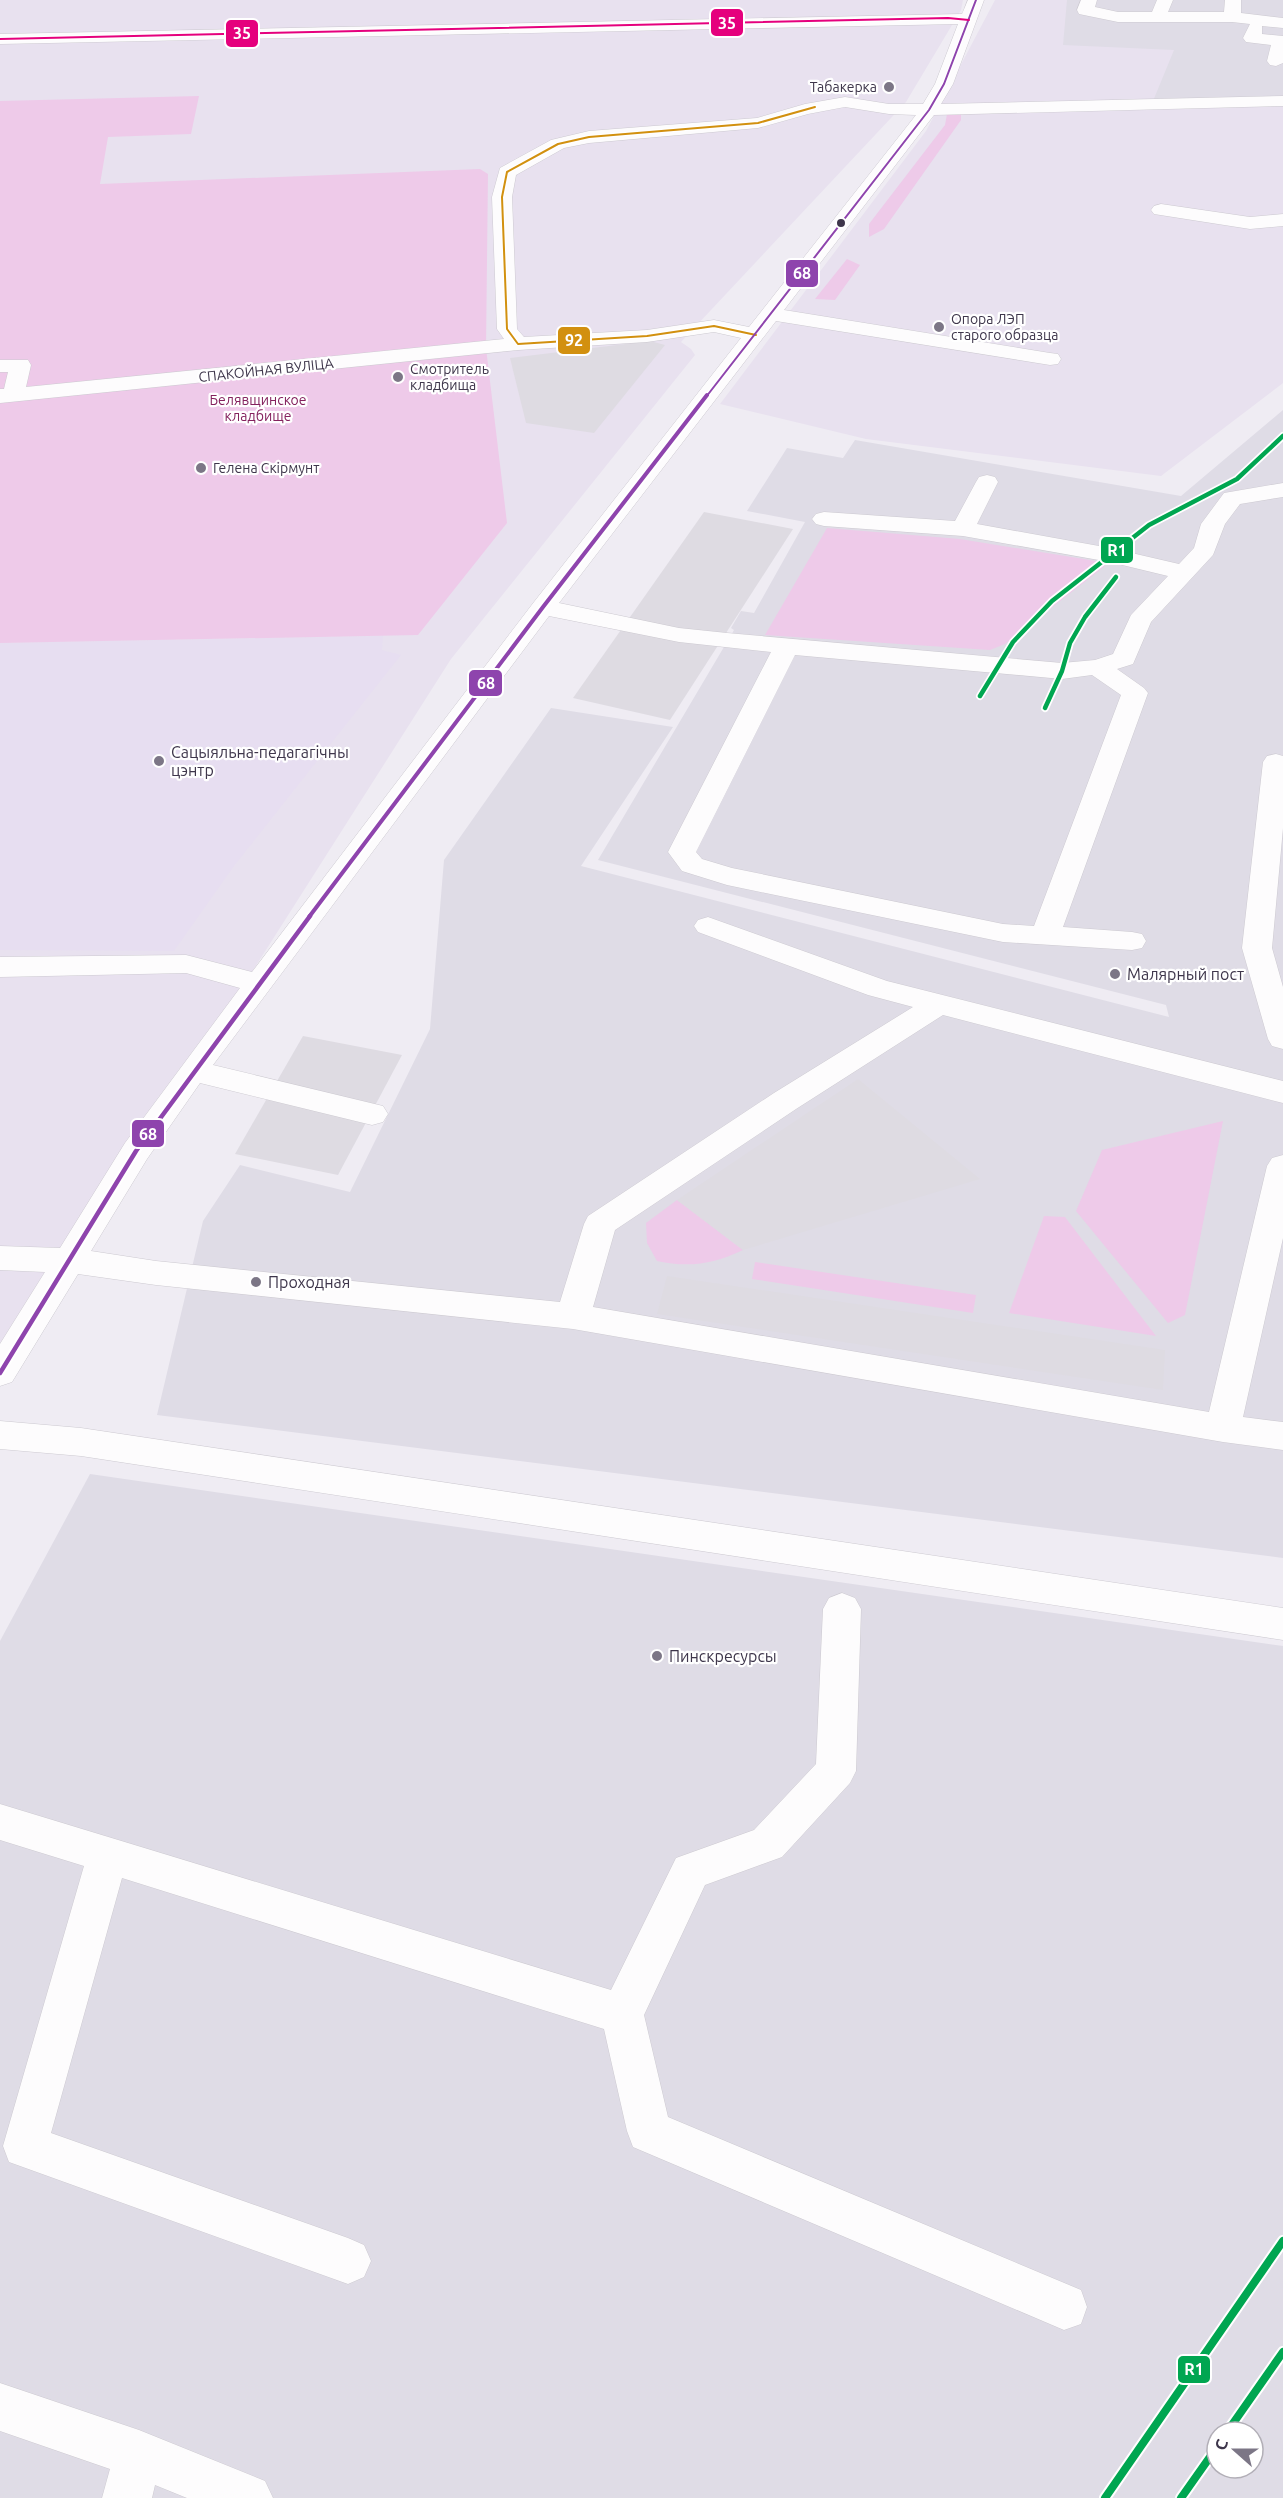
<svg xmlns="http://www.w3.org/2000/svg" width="1283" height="2498" viewBox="0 0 1283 2498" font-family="Ubuntu,sans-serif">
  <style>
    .residential { fill: #e8e1ef }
    .industrial { fill: #dfdce6; fill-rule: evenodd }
    .education { fill: #e7def1 }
    .green { fill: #eecae9 }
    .parking { fill: #dedbe2 }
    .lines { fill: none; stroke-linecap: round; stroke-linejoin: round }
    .minor-casing { stroke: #cdcad1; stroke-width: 1 }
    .minor { fill: #fdfcfd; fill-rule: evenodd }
    .bus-1-casing { stroke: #fff; stroke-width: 4.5 }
    .bus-2-far2-casing { stroke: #fff; stroke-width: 4.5 }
    .bus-2-far1-casing { stroke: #fff; stroke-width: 8 }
    .bus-2-casing { stroke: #fff; stroke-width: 9 }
    .bus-3-casing { stroke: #fff; stroke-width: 4.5 }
    .bus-1 { stroke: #d2900f; stroke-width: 2 }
    .bus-2-far2 { stroke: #8e44ad; stroke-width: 2 }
    .bus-2-far1 { stroke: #8e44ad; stroke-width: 4 }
    .bus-2 { stroke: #8e44ad; stroke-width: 4.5 }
    .bus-3 { stroke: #e5007d; stroke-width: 2 }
    .rail-1-far1-casing { stroke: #fff; stroke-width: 8 }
    .rail-1-casing { stroke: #fff; stroke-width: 12 }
    .rail-1-far1 { stroke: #00a651; stroke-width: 4.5 }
    .rail-1 { stroke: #00a651; stroke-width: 8 }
    .poi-dot { fill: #7c7686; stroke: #fff; stroke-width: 2 }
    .bus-dot { fill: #3e364b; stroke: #fff; stroke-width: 2 }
    .labels { text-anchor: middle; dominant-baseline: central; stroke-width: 4.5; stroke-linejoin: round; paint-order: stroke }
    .far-poi-label { font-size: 14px; fill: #3e364b; stroke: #fff; text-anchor: start }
    .far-street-label { font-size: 14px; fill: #3e364b; stroke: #fff }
    .far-park-label { font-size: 14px; fill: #84225e; stroke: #fff }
    .poi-label { font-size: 16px; fill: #3e364b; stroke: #fff; text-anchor: start }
    .line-badge { stroke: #fff; stroke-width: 2 }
    .badge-label { font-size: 16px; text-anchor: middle; font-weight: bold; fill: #fff }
  </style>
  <rect width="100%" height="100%" fill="#efecf3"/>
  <!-- residential -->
  <g class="residential">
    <path d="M0 0H963L961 10 906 102 681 342 691 349 695 355 451 659 231 1005 0 1358Z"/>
    <path d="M995 0H1283V383L1161 476 866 439 720 404 926 131Z"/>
  </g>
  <!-- industrial -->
  <g class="industrial">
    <path d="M1067 0H1283V99L1153 101 1174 50 1063 45Z"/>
    <path d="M1283 410V1558L157 1415 203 1221 240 1165 350 1192 430 1029 444 860 551 708 673 727 581 866 1169 1017 1166 1005 598 860 734 630 731 628 741 611 754 613 805 522 747 511 787 448 843 458 855 440 1181 496Z"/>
    <path d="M90 1474 1283 1646V2498H0V1641ZM1217 2432H1253V2468H1217Z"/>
  </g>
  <!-- education -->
  <path class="education" d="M383 636 382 650 401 655 234 866 174 951 0 950V643Z"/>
  <!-- green -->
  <g class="green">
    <path d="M199 96 191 134 108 137 100 184 480 169 488 174 486 348 507 523 418 635 0 643V101Z"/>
    <path d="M961 112V120L884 229 869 237V224L945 125 947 114Z"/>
    <path d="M847 259 860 265 835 300 815 299Z"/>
    <path d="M827 528 960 539 1096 561 1105 566 1005 644 990 650 765 635Z"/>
    <path d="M1223 1121 1185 1315 1168 1323 1076 1211 1102 1150Z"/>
    <path d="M677 1200 743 1250C714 1264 689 1268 657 1261L647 1243 646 1223Z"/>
    <path d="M1044 1216 1065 1217 1156 1336 1009 1313Z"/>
    <path d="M755 1262 976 1295 973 1313 752 1279Z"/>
  </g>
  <!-- parking -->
  <g class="parking">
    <path d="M650 341 665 345 594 433 526 423 510 358Z"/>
    <path d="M704 512 793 529 670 720 573 698Z"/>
    <path d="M303 1036 402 1055 338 1175 235 1154Z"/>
    <path d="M858 1079 980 1179 743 1250 677 1200Z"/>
    <path d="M667 1276 1165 1350 1163 1390 657 1314Z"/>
  </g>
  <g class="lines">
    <defs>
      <g id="minor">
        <path d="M968 0H984L953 84 941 104 1283 96V106L934 115 784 310 1050 353 1058 354 1061 359 1058 364 1050 365 776 321 559 603 679 628 727 633 1062 663 1095 660 1113 654 1131 615 1168 576 1110 562 963 536 824 526 816 524 812 519 816 514 824 512 955 521 976 482 979 477 987 475 995 477 998 482 977 524 1110 548 1179 564 1194 548 1201 524 1224 493 1283 483V497L1240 504 1225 524 1213 555 1151 622 1133 664 1117 669 1144 688 1148 693 1063 927 1132 932 1142 934 1146 941 1142 948 1132 950 1003 942 727 885 682 871 668 852 771 652 679 642 549 616 213 1065 383 1106 388 1114 383 1122 372 1125 200 1083 147 1159 91 1251 156 1261 560 1302 584 1224 588 1216 774 1093 913 1007 868 995 698 932 694 926 698 920 708 917 887 981 1283 1081V1103L943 1015 796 1109 615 1230 593 1307 1209 1412 1267 1166 1272 1158 1283 1155V1238L1243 1417 1283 1422V1450L1223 1442 573 1329 156 1285 78 1274 12 1382 0 1386V1344L45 1272 0 1270V1246L60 1248 125 1143 240 988 186 973 0 977V957L186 955 252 972 534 602 741 338 714 332 647 342 518 350 0 403V389H4L8 372H0V360H28L31 365 26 387 504 339 497 329 492 197 500 168 551 140 589 131 757 118 805 104 845 97 889 104H923L935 84 958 24 0 44V34L962 14ZM845 107 889 114 916 115 749 327 714 320 647 330 524 337 517 329 512 197 516 175 564 148 589 143 758 128 808 114ZM795 655 1062 679 1092 675 1121 695 1034 926 1003 924 732 868 702 859 696 852Z"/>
        <path d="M1081 0H1097L1095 7 1118 12H1152L1157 0H1173L1168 12H1224L1225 0H1241V13L1283 18V28L1262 26V34L1283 36V63L1276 66 1270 65 1267 61 1271 45 1246 42 1243 38 1250 24 1232 22H1118L1079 14 1077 10Z"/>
        <path d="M1161 204 1250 217 1283 214V226L1250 229 1154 214 1151 210 1154 206Z"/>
        <path d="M1276 754 1283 756V828L1272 948 1283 987V1049L1272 1046 1268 1039 1242 948 1263 762 1267 756Z"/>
        <path d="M0 1421 81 1428 1283 1608V1640L81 1456 0 1449Z"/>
        <path d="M842 1593 855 1598 861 1609 856 1771 850 1783 782 1857 705 1885 644 2015 668 2117 1081 2290 1087 2307 1081 2324 1064 2330 633 2147 627 2131 604 2029 122 1878 51 2133 348 2238 364 2245 371 2261 364 2277 348 2284 9 2162 3 2146 84 1866 0 1840V1804L611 1990 676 1858 754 1830 816 1764 823 1609 829 1598Z"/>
        <path d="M0 2383 139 2430 265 2481 273 2498H187L155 2485 152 2498H102L110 2469 0 2431Z"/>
      </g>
    </defs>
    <!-- minor casing -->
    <use href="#minor" class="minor-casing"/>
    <!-- minor -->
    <use href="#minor" class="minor"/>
    <defs>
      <path id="bus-1" d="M756 335 714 326 647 336 518 344 507 329 502 197 507 172 558 144 589 137 758 123 815 107"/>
      <path id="bus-2-far2" d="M706 397 929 110 944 84 976 0"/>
      <path id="bus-2-far1" d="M309 917 543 607 707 395"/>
      <path id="bus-2" d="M0 1373 136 1151 310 916"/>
      <path id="bus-3" d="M0 39 948 18 969 20"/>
    </defs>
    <!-- bus-1 casing -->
    <use href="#bus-1" class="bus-1-casing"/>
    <!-- bus-2-far2 casing -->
    <use href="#bus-2-far2" class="bus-2-far2-casing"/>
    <!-- bus-2-far1 casing -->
    <use href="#bus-2-far1" class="bus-2-far1-casing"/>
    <!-- bus-2 casing -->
    <use href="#bus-2" class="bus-2-casing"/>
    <!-- bus-3 casing -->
    <use href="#bus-3" class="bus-3-casing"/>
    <!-- bus-1 -->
    <use href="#bus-1" class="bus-1"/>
    <!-- bus-2-far2 -->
    <use href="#bus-2-far2" class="bus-2-far2"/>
    <!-- bus-2-far1 -->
    <use href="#bus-2-far1" class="bus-2-far1"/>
    <!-- bus-2 -->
    <use href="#bus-2" class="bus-2"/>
    <!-- bus-3 -->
    <use href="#bus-3" class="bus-3"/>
    <defs>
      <g id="rail-1-far1">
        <path d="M980 696 1013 642 1052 601 1149 525 1237 479 1283 436"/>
        <path d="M1045 708 1062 671 1070 643 1085 617 1116 577"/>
      </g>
      <g id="rail-1">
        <path d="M1227 2432 1283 2352"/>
        <path d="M1105 2498 1283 2241"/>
        <path d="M1181 2498 1217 2447"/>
      </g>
    </defs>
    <!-- rail-1-far1 casing -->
    <use href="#rail-1-far1" class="rail-1-far1-casing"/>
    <!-- rail-1 casing -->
    <use href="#rail-1" class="rail-1-casing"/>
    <!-- rail-1-far1 -->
    <use href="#rail-1-far1" class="rail-1-far1"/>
    <!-- rail-1 -->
    <use href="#rail-1" class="rail-1"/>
  </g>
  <!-- markers -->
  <g class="poi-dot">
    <circle cx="889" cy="87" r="6"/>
    <circle cx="939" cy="327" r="6"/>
    <circle cx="398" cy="377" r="6"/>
    <circle cx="201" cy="468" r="6"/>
    <circle cx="159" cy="761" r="6"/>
    <circle cx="1115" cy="974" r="6"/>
    <circle cx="256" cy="1282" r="6"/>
    <circle cx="657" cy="1656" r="6"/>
  </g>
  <circle class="bus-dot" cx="841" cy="223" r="5"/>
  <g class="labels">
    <!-- far-poi labels -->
    <g class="far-poi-label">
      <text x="877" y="87" text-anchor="end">Табакерка</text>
      <text x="951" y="319">Опора ЛЭП<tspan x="951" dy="16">старого образца</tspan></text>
      <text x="410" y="369">Смотритель<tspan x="410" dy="16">кладбища</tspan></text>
      <text x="213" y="468">Гелена Скірмунт</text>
    </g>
    <!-- far-street labels -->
    <g class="far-street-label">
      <text transform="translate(266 370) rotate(-6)">СПАКОЙНАЯ ВУЛІЦА</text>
    </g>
    <!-- far-park labels -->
    <g class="far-park-label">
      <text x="258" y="400">Белявщинское<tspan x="258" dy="16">кладбище</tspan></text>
    </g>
    <!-- poi labels -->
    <g class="poi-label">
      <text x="171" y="752">Сацыяльна-педагагічны<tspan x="171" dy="18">цэнтр</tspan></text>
      <text x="1127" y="974">Малярный пост</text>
      <text x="268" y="1282">Проходная</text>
      <text x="669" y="1656">Пинскресурсы</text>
    </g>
  </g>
  <g class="line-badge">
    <rect x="710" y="8" width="34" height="29" rx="6" fill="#e5007d"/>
    <rect x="225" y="19" width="34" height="29" rx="6" fill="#e5007d"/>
    <rect x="785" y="259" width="34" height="29" rx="6" fill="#8e44ad"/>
    <rect x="557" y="326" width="34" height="29" rx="6" fill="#d2900f"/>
    <rect x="1100" y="536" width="34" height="28" rx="6" fill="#00a651"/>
    <rect x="468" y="669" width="35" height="28" rx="6" fill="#8e44ad"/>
    <rect x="131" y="1119" width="34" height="29" rx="6" fill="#8e44ad"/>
    <rect x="1177" y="2355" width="34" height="29" rx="6" fill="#00a651"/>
  </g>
  <g class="badge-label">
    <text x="727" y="29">35</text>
    <text x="242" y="39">35</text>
    <text x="802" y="279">68</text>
    <text x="574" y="346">92</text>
    <text x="1117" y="556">R1</text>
    <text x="486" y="689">68</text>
    <text x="148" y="1140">68</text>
    <text x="1194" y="2375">R1</text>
  </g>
  <!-- north arrow -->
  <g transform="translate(1235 2450) rotate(291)"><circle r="28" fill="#ffffff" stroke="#b2afb7" stroke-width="1.5"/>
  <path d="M0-4.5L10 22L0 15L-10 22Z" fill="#7c7686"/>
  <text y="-9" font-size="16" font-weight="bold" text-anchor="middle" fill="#3e364b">С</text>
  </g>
</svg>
